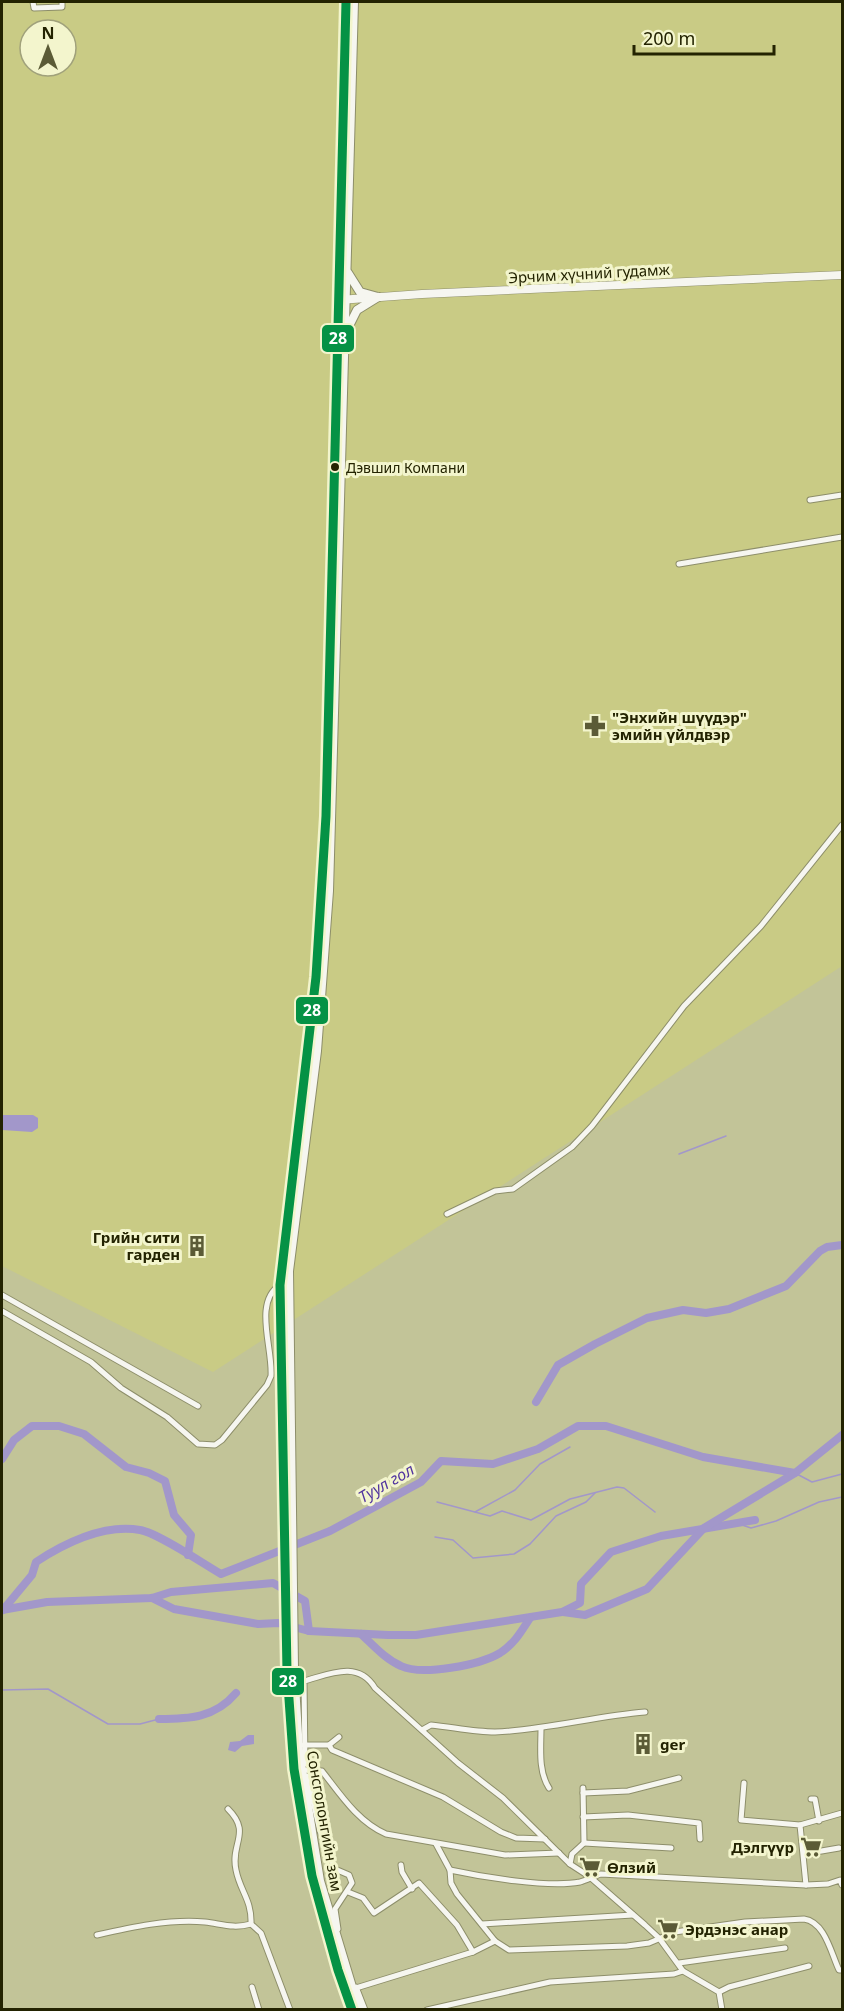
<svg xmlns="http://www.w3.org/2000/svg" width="844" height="2011" viewBox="0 0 844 2011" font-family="'Noto Sans',sans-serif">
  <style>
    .built { fill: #c9cb85; fill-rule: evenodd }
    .water { fill: #a297ca }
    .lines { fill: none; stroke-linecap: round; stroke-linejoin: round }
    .stream { stroke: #a297ca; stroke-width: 1.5 }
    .river { stroke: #a297ca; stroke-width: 8 }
    .street-casing { stroke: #8d8e6a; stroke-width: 7 }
    .secondary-casing { stroke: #8d8e6a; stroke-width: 9 }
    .primary-casing { stroke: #8d8e6a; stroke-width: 10 }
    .street { stroke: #f6f6f0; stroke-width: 5 }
    .secondary { stroke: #f6f6f0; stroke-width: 8 }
    .primary { stroke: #f6f6f0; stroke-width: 8 }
    .bus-1-casing { stroke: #f3f5cd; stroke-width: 14 }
    .bus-1 { stroke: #059245; stroke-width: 9 }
    .bus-dot { fill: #232301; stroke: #f3f5cd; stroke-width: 2 }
    .labels { text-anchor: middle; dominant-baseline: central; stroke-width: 6; stroke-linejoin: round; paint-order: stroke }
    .bus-label { font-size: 14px; fill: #232301; stroke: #f3f5cd; text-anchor: start }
    .street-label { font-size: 15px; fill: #232301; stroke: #f3f5cd }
    .poi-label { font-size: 15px; font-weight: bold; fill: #232301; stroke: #f3f5cd; text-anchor: start }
    .water-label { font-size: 16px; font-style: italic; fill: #51349f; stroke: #f3f5cd }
    .line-badge { stroke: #f3f5cd; stroke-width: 2 }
    .badge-label { font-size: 16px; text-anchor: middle; font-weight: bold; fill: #fff }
  </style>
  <rect width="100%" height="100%" fill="#c2c498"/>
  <!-- built -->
  <path class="built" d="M2 2H842V966L213 1372 2 1266ZM30 30H66V66H30Z"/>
  <!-- water -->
  <g class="water">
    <path d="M2 1115H33L38 1118V1128L32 1132 2 1130Z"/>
    <path d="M248 1735H254V1744L242 1746 235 1752 228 1750 230 1742 240 1741Z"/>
  </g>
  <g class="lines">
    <!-- stream -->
    <g class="stream">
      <path d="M679 1154 726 1136"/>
      <path d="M795 1473 812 1482 842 1474"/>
      <path d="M437 1502 490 1516 502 1511 531 1520 570 1499 617 1487 624 1488 655 1512"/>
      <path d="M475 1512 515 1490 540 1464 570 1447"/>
      <path d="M736 1523 751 1528 776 1521 819 1502 842 1497"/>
      <path d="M435 1537 453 1540 473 1558 514 1554 530 1544 556 1516 586 1502 595 1493"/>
      <path d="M2 1690 48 1689 108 1724H140L159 1719"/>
    </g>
    <!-- river -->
    <g class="river">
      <path d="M536 1402 558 1365 595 1344 647 1318 683 1310 706 1313 729 1309 786 1286 820 1251 827 1247 842 1245"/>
      <path d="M2 1459 14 1440 32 1426H59L84 1434 126 1467 149 1473 165 1481 174 1515 191 1535 188 1555"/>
      <path d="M152 1598 174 1609 258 1624 278 1623 309 1631 388 1635H416L562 1612 580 1603 581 1584 611 1552 661 1536 755 1520"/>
      <path d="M2 1610 47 1602 152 1598 171 1592 273 1583 305 1601 309 1631"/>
      <path d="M3 1610 32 1575 36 1562C65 1543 104 1524 140 1530 158 1533 202 1563 221 1574L330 1531 421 1482 441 1461 493 1464 538 1449 578 1426H606L703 1457 795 1473 842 1435"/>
      <path d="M563 1612 585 1615 647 1589 704 1528 795 1473"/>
      <path d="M361 1634C373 1645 385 1659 401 1666 422 1676 480 1665 500 1653 514 1644 521 1632 530 1618"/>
      <path d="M159 1719C189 1719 215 1718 236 1693"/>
    </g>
    <defs>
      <g id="street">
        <path d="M33 2 34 8 62 7V2"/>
        <path d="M810 500 842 495"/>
        <path d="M679 564 842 537"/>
        <path d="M447 1214 495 1191 513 1189 572 1147 592 1126 684 1006 761 926 842 825"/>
        <path d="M2 1295 198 1406"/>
        <path d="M2 1311 91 1362 121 1388 167 1417 198 1444 215 1445 222 1440 267 1385 271 1376C273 1348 253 1302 280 1285"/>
        <path d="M541 1728C541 1748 538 1771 549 1788"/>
        <path d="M422 1730 431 1725C452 1727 474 1732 495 1732 546 1730 595 1716 645 1712"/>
        <path d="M304 1745H329L332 1750 443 1797 501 1832 516 1838 545 1839"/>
        <path d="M329 1745 339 1737"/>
        <path d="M305 1764 304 1681C330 1674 358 1660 375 1688L458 1763 503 1798 570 1864 590 1877 645 1925 659 1938 683 1971 719 1992 722 2010"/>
        <path d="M301 1770 322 1771C340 1794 358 1822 386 1834L505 1855 559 1853"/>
        <path d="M307 1776 320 1831 335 1869 349 1875 352 1883 335 1909 338 1929"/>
        <path d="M744 1783 741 1820 800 1825 806 1885"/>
        <path d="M583 1793 628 1791 679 1778"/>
        <path d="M811 1799H815L819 1821"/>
        <path d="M228 1809C252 1833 230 1843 236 1870 240 1891 252 1900 251 1924L261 1933 290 2010"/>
        <path d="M583 1817 628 1815 699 1823 700 1839"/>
        <path d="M800 1825 842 1813"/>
        <path d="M584 1843 671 1848"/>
        <path d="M436 1844 450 1870 451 1883 457 1894 495 1941 509 1950 627 1946 649 1943 675 1932 745 1922 804 1919C825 1922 831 1953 839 1970H842"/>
        <path d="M804 1854 839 1848"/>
        <path d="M570 1864 572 1854 584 1843 583 1788"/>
        <path d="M401 1865 402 1872 412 1889"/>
        <path d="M450 1870C482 1877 549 1888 580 1882 587 1880 594 1876 601 1874L806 1885 828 1884 840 1880 842 1885"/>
        <path d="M348 1892 363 1898 374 1913 419 1883 457 1925 473 1952"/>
        <path d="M482 1924 633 1915"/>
        <path d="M97 1935C132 1927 168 1919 205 1922 222 1924 233 1929 251 1924"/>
        <path d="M679 1963 785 1948"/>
        <path d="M252 1987 259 2010"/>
        <path d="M356 1987 365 2010"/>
        <path d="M356 1988 473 1952 495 1941"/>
        <path d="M719 1992 729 1987 809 1966"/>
        <path d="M427 2010 550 1982 674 1974 683 1971"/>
      </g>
      <path id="secondary" d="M339 300 422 294 842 275"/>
      <g id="primary">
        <path d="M346 2 326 816 316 977 280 1285 287 1671 294 1769 312 1876 338 1970 352 2010"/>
        <path d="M354 2 329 891 317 1051 289 1271 294 1668 299 1751 320 1881 359 2010"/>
        <path d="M348 273 360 292 378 297"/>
        <path d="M347 330 357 310 378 297"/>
      </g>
    </defs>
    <!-- street casing -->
    <use href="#street" class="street-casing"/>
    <!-- secondary casing -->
    <use href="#secondary" class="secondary-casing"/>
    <!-- primary casing -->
    <use href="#primary" class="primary-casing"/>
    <!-- street -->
    <use href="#street" class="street"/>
    <!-- secondary -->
    <use href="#secondary" class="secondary"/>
    <!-- primary -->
    <use href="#primary" class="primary"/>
    <defs>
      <path id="bus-1" d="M346 2 326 816 316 977 280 1285 287 1671 294 1769 312 1876 338 1970 352 2010"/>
    </defs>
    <!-- bus-1 casing -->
    <use href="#bus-1" class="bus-1-casing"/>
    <!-- bus-1 -->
    <use href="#bus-1" class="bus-1"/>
  </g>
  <!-- icons -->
  <defs>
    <symbol id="pharmacy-bare" viewBox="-9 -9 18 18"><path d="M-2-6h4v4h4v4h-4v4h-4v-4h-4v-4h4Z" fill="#5b5b36" stroke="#f3f5cd" stroke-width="2.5" paint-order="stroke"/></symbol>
    <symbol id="building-bare" viewBox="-9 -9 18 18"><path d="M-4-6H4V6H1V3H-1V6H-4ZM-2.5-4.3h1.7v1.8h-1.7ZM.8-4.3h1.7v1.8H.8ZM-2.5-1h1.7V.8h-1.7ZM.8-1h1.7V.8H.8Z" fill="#5b5b36" stroke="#f3f5cd" stroke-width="2.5" paint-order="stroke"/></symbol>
    <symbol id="supermarket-bare" viewBox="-9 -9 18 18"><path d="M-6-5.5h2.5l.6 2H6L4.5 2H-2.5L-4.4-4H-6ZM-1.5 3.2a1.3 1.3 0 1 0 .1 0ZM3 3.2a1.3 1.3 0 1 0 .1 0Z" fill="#5b5b36" stroke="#f3f5cd" stroke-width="2.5" paint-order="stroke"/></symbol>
  </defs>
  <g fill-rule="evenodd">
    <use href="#pharmacy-bare" x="580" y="711" width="30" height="30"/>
    <use href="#building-bare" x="182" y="1231" width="30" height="30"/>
    <use href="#building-bare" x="628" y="1729" width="30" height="30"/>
    <use href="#supermarket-bare" x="796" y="1832" width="30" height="30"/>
    <use href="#supermarket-bare" x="575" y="1852" width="30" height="30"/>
    <use href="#supermarket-bare" x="653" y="1914" width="30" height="30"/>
  </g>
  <!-- markers -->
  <circle class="bus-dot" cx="335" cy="467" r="5"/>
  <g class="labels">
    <!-- bus labels -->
    <g class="bus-label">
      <text x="346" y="467">Дэвшил Компани</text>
    </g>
    <!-- street labels -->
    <g class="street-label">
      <text transform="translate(589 273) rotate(-3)">Эрчим хүчний гудамж</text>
      <text transform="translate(325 1821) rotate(80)">Сонсголонгийн зам</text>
    </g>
    <!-- poi labels -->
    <g class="poi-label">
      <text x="612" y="717">"Энхийн шүүдэр"<tspan x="612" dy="17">эмийн үйлдвэр</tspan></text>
      <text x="180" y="1237" text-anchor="end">Грийн сити<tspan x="180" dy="17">гарден</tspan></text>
      <text x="660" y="1744">ger</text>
      <text x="794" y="1847" text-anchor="end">Дэлгүүр</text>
      <text x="607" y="1867">Өлзий</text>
      <text x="685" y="1929">Эрдэнэс анар</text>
    </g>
    <!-- water labels -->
    <g class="water-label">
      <text transform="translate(386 1483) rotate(-30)">Туул гол</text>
    </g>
  </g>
  <g class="line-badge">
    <rect x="321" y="324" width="34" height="29" rx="6" fill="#059245"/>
    <rect x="295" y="996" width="34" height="29" rx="6" fill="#059245"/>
    <rect x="271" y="1667" width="34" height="29" rx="6" fill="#059245"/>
  </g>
  <g class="badge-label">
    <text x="338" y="344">28</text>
    <text x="312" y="1016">28</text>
    <text x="288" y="1687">28</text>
  </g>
  <!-- border -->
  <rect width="844" height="2011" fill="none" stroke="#232301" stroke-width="6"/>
  <!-- north arrow -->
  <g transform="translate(48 48)"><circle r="28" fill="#f3f5cd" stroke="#a0a17b" stroke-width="1.5"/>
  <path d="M0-4.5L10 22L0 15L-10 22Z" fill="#5b5b36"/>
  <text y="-9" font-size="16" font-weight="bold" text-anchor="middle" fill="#232301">N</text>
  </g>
  <!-- scale -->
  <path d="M634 45v9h140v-9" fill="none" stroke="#232301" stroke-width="3"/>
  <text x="643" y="45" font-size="18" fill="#232301" stroke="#f3f5cd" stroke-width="4.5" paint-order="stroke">200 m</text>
</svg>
